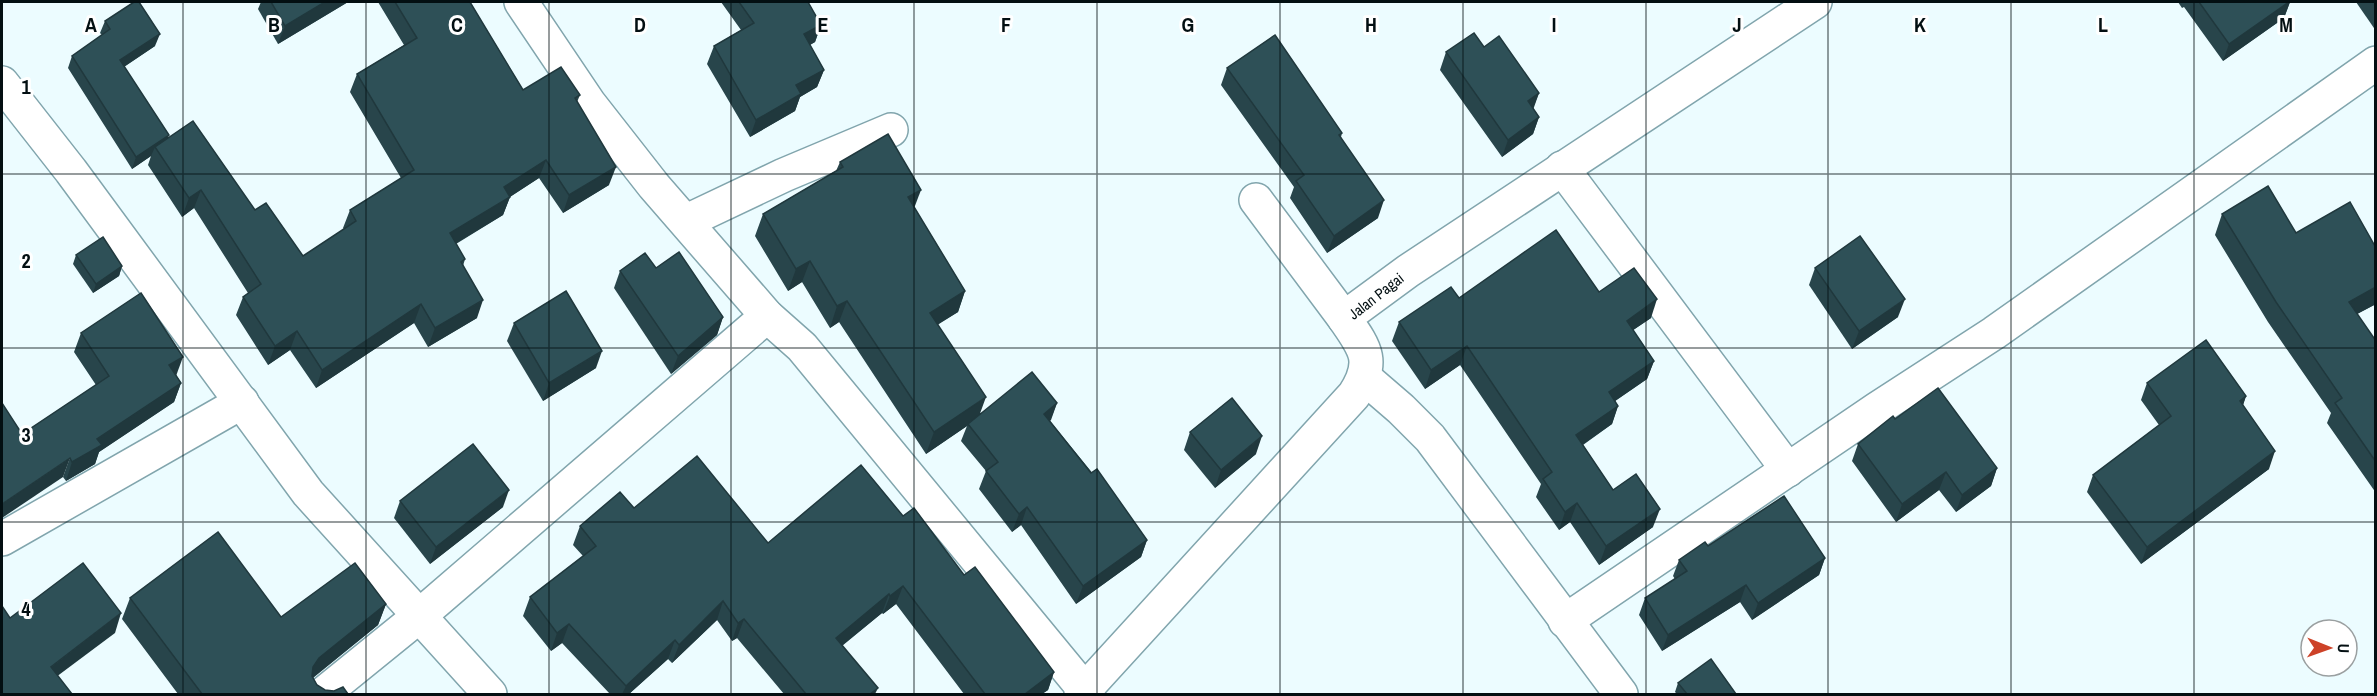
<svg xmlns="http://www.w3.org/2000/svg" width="2377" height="696" viewBox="0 0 2377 696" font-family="'Archivo Narrow',sans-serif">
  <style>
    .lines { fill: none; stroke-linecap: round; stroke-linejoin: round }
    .minor-casing { stroke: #81a5ad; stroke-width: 36 }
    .minor { stroke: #fff; stroke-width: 33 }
    .wall { fill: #28454b }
    .shaded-wall { fill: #20383d }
    .building { fill: #2e5057; stroke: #20383d; stroke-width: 1.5 }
    .grid { fill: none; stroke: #030f12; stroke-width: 1.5; stroke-opacity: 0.55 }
    .labels { text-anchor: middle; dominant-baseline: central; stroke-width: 6; stroke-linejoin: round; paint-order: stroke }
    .street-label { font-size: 15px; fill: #030f12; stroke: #fff }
    .grid-label { font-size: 20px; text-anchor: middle; font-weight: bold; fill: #030f12; stroke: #fff; stroke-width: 6; stroke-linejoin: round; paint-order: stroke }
  </style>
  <rect width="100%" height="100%" fill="#ecfcff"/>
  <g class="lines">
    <defs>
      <g id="minor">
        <path d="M521 2 589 103 654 186 767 316 802 347 1088 694"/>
        <path d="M2 83 71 171 308 493 490 694"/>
        <path d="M1562 168 1788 470"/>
        <path d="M1256 200 1344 318"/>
        <path d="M687 221 784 175 891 130"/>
        <path d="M1365 378 1401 409 1430 438 1621 694"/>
        <path d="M2 539 242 402"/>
        <path d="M1565 621 1877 409 1994 333 2376 63"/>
        <path d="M323 694 418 617 767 316"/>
        <path d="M1081 694 1354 395C1376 361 1365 348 1344 318L1408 271 1815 2"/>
      </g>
    </defs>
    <!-- minor casing -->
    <use href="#minor" class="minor-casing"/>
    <!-- minor -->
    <use href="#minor" class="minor"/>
  </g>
  <!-- wall -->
  <g class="wall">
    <path d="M261 2H348L278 44 258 9Z"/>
    <path d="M378 2H470L523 90 580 95 577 102 609 185 563 213 539 178 510 197 503 215 456 244 465 259 463 266 477 318 428 347 414 323 316 388 290 350 268 365 236 315 243 297 248 293 194 208 182 217 148 165 151 156 132 169 68 68 72 56 102 35 100 33 105 21 155 46 124 67 168 138 255 210 303 256 344 229 343 228 350 210 401 178 350 92 357 74 404 45Z"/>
    <path d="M721 2H808L821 25 815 42 810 45 824 70 817 87 800 97 795 111 750 137 707 64 714 46 741 30Z"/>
    <path d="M2178 2H2290L2284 18 2223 61 2184 7 2182 8Z"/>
    <path d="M2356 2H2376V31Z"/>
    <path d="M1484 47 1539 93 1533 108 1539 117 1533 134 1502 157 1440 70 1446 52Z"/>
    <path d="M1227 68 1342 133 1341 137 1378 218 1327 253 1290 198 1294 187 1221 85Z"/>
    <path d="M840 162 914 207 965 291 958 312 938 324 980 413 1057 403 1050 421 1147 540 1141 557 1076 604 1021 525 1012 532 979 489 986 471 961 441 967 426 926 454 839 322 830 328 802 282 788 291 755 236 763 214 836 171Z"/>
    <path d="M2222 214 2296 233 2376 248V304L2357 314 2376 341V493L2327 423 2331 413 2268 322 2215 235Z"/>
    <path d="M76 255 122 266 119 276 93 293 73 264Z"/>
    <path d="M656 268 723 317 717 335 671 374 614 288 620 271Z"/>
    <path d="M1815 268 1898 317 1852 349 1809 285Z"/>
    <path d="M1599 292 1651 318 1633 330 1654 361 1647 379 1615 401 1618 406 1612 424 1583 445 1613 490 1653 527 1599 565 1570 522 1559 530 1536 497 1541 484 1460 365 1425 389 1392 341 1399 322 1459 298Z"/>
    <path d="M514 323 596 368 543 401 507 341Z"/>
    <path d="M81 333 176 375 181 383 174 402 99 452 95 464 66 481 63 477 96 385 74 352Z"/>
    <path d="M2147 383 2246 396 2243 405 2269 469 2141 564 2087 492 2093 475 2159 425 2141 400Z"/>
    <path d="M1895 419 1997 468 1991 486 1956 512 1939 490 1896 522 1852 461 1858 444Z"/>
    <path d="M1190 432 1256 454 1215 488 1184 450Z"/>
    <path d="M400 501 503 507 430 564 394 518Z"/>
    <path d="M634 508 768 543 903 516 964 575 1054 672 1048 690 1042 694H964L896 604 883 614 882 613 842 646 875 694H784L737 638 732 641 717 620 672 663 668 659 629 694H610L562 643 551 651 523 616 530 597 583 556 573 545 580 526Z"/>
    <path d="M1708 546 1825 558 1819 575 1752 620 1740 602 1662 651 1639 615 1645 598 1675 579 1673 576 1679 560Z"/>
    <path d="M130 598 281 617 386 604 378 625 313 678 317 685 325 690 348 694H178L122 619Z"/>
    <path d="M1678 683 1736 694H1677L1675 692Z"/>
  </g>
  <!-- shaded-wall -->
  <g class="shaded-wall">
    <path d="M325 2H348L278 44 285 26Z"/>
    <path d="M2289 2H2290L2284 18 2223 61 2229 44Z"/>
    <path d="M821 25 815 42 797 52 804 34Z"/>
    <path d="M160 34 155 46 116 72 120 60Z"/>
    <path d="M824 70 817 87 800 97 795 111 750 137 756 120 796 85Z"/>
    <path d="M1539 93 1533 110 1528 101Z"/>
    <path d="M1539 117 1533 134 1502 157 1508 140Z"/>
    <path d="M169 135 165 147H155L151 156 132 169 136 157Z"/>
    <path d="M546 160 539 178 502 202 510 197 503 215 443 251 450 233 504 187Z"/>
    <path d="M616 167 609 185 563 213 569 195Z"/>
    <path d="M201 190 194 208 182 217 189 198Z"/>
    <path d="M921 190 913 211 908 197Z"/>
    <path d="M1384 200 1378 218 1327 253 1334 236Z"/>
    <path d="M810 261 802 282 788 291 796 269Z"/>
    <path d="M122 266 119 276 93 293 96 284Z"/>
    <path d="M2376 287V304L2342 322 2349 302Z"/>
    <path d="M965 291 958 312 923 334 930 313Z"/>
    <path d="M1657 299 1651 318 1620 339 1627 321Z"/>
    <path d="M1905 299 1898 317 1852 349 1859 331Z"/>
    <path d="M483 300 477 318 428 347 435 328Z"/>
    <path d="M847 301 839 322 830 328 837 306Z"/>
    <path d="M421 304 414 323 316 388 322 370Z"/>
    <path d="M723 317 717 335 671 374 678 356Z"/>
    <path d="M297 331 290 350 268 365 275 346Z"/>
    <path d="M1467 346 1460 365 1425 389 1431 370Z"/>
    <path d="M602 351 596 368 543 401 549 383Z"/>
    <path d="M183 357 176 376 169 365Z"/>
    <path d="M1654 361 1647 379 1602 410 1609 392Z"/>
    <path d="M181 383 174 402 99 452 95 464 66 481 72 462 97 439Z"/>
    <path d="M2246 396 2240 414V401Z"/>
    <path d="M986 397 978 419 968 424 967 426 926 454 934 432Z"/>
    <path d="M1057 403 1051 420 1037 431 1044 414Z"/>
    <path d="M1618 406 1612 424 1569 454 1576 435Z"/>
    <path d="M1262 436 1256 454 1215 488 1221 470Z"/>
    <path d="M2275 451 2269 469 2141 564 2147 547Z"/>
    <path d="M70 458 63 477 2 518V504Z"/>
    <path d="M1997 468 1991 486 1956 512 1962 495Z"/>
    <path d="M1946 472 1939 490 1896 522 1902 504Z"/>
    <path d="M509 490 503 507 430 564 436 547Z"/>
    <path d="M1577 503 1570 522 1559 530 1565 512Z"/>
    <path d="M1027 507 1021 525 1012 532 1019 514Z"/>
    <path d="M1660 509 1653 527 1599 565 1606 546Z"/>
    <path d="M1147 540 1141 557 1076 604 1083 586Z"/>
    <path d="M1825 558 1819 575 1752 620 1758 603Z"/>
    <path d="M1746 585 1740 602 1662 651 1668 635Z"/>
    <path d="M903 586 896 604 883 614 890 596Z"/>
    <path d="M889 594 882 613 829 656 836 638Z"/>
    <path d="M723 601 717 620 672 663 679 645Z"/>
    <path d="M386 604 378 625 311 679 313 667 319 658Z"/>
    <path d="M121 613 115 633 44 686 51 667Z"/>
    <path d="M744 619 737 638 732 641 738 623Z"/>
    <path d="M569 624 562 643 551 651 557 633Z"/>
    <path d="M675 640 668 659 629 694H622L626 686Z"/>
    <path d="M1054 672 1048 690 1042 694H1025Z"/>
    <path d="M878 688 875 694H870Z"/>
  </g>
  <!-- building -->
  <g class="building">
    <path d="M134 2H139L160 34 120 60 169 135 136 157 72 56 110 29 105 21Z"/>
    <path d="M271 2H325L285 26Z"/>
    <path d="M395 2H470L523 90 561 67 580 95 575 98 616 167 569 195 546 160 504 187 510 197 450 233 465 259 461 262 483 300 435 328 421 304 322 370 297 331 275 346 243 297 261 284 201 190 189 198 155 147 193 121 255 210 266 203 303 256 356 221 350 210 414 170 357 74 417 38Z"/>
    <path d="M739 2H808L821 25 804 34 824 70 796 85 801 94 756 120 714 46 754 23Z"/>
    <path d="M2199 2H2289L2229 44Z"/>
    <path d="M1474 33 1484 47 1499 36 1539 93 1528 101 1539 117 1508 140 1446 52Z"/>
    <path d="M1275 35 1342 133 1339 135 1384 200 1334 236 1296 181 1304 175 1227 68Z"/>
    <path d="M888 134 921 190 908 197 965 291 930 313 986 397 934 432 847 301 837 306 810 261 796 269 763 214 843 167 840 162Z"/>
    <path d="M2268 186 2296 233 2350 202 2376 248V287L2349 302 2376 341V462L2335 403 2342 398 2276 302 2222 214Z"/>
    <path d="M1556 230 1599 292 1634 268 1657 299 1627 321 1654 361 1609 392 1618 406 1576 435 1613 490 1636 474 1660 509 1606 546 1577 503 1565 512 1543 479 1552 472 1467 346 1431 370 1399 322 1451 287 1459 298Z"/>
    <path d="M1860 236 1905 299 1859 331 1815 268Z"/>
    <path d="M103 237 122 266 96 284 76 255Z"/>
    <path d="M679 252 723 317 678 356 620 271 645 253 656 268Z"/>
    <path d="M566 291 602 351 549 383 514 323Z"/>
    <path d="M141 293 183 357 169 365 181 383 97 439 102 445 72 462 70 458 2 504V403L22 434 109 376 81 333Z"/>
    <path d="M2206 340 2246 396 2240 401 2275 451 2147 547 2093 475 2171 416 2147 383Z"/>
    <path d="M1032 372 1057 403 1044 414 1091 473 1097 469 1147 540 1083 586 1027 507 1019 514 986 471 998 462 968 424Z"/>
    <path d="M1938 388 1997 468 1962 495 1946 472 1902 504 1858 444 1893 416 1895 419Z"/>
    <path d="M1232 398 1262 436 1221 470 1190 432Z"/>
    <path d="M473 444 509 490 436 547 400 501Z"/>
    <path d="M697 456 768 543 861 465 903 516 914 508 964 575 975 567 1054 672 1025 694H985L903 586 890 596 889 594 836 638 878 688 870 694H806L744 619 738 623 723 601 679 645 675 640 626 686 569 624 557 633 530 597 596 546 580 526 620 492 634 508Z"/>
    <path d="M1784 496 1825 558 1758 603 1746 585 1668 635 1645 598 1687 571 1679 560 1705 542 1708 546Z"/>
    <path d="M218 532 281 617 355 563 386 604 319 658 313 667 312 676 317 685 325 690 334 691 343 687 348 694H202L130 598Z"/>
    <path d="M83 563 121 613 51 667 72 694H2V606L10 618Z"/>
    <path d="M1711 659 1736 694H1687L1678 683Z"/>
  </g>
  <!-- grid -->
  <path class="grid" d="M183 2V694M366 2V694M549 2V694M731 2V694M914 2V694M1097 2V694M1280 2V694M1463 2V694M1646 2V694M1828 2V694M2011 2V694M2194 2V694M2 174H2376M2 348H2376M2 522H2376"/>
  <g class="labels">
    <!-- street labels -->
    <g class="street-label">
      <text transform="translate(1376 296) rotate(-38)">Jalan Pagai</text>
    </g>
  </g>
  <g class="grid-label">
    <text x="91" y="32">A</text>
    <text x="274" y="32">B</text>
    <text x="457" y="32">C</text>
    <text x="640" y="32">D</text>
    <text x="823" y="32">E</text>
    <text x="1006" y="32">F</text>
    <text x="1188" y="32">G</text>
    <text x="1371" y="32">H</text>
    <text x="1554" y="32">I</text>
    <text x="1737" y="32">J</text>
    <text x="1920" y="32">K</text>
    <text x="2103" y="32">L</text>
    <text x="2286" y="32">M</text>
    <text x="26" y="94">1</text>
    <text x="26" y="268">2</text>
    <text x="26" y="442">3</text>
    <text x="26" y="616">4</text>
  </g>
  <!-- border -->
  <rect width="2377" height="696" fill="none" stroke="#030f12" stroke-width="6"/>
  <!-- north arrow -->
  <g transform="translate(2329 648) rotate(91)"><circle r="28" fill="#ffffff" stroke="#9a9fa0" stroke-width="1.5"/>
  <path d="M0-4.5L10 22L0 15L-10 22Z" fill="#cd4228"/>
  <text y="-9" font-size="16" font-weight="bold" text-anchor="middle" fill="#030f12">U</text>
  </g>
</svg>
